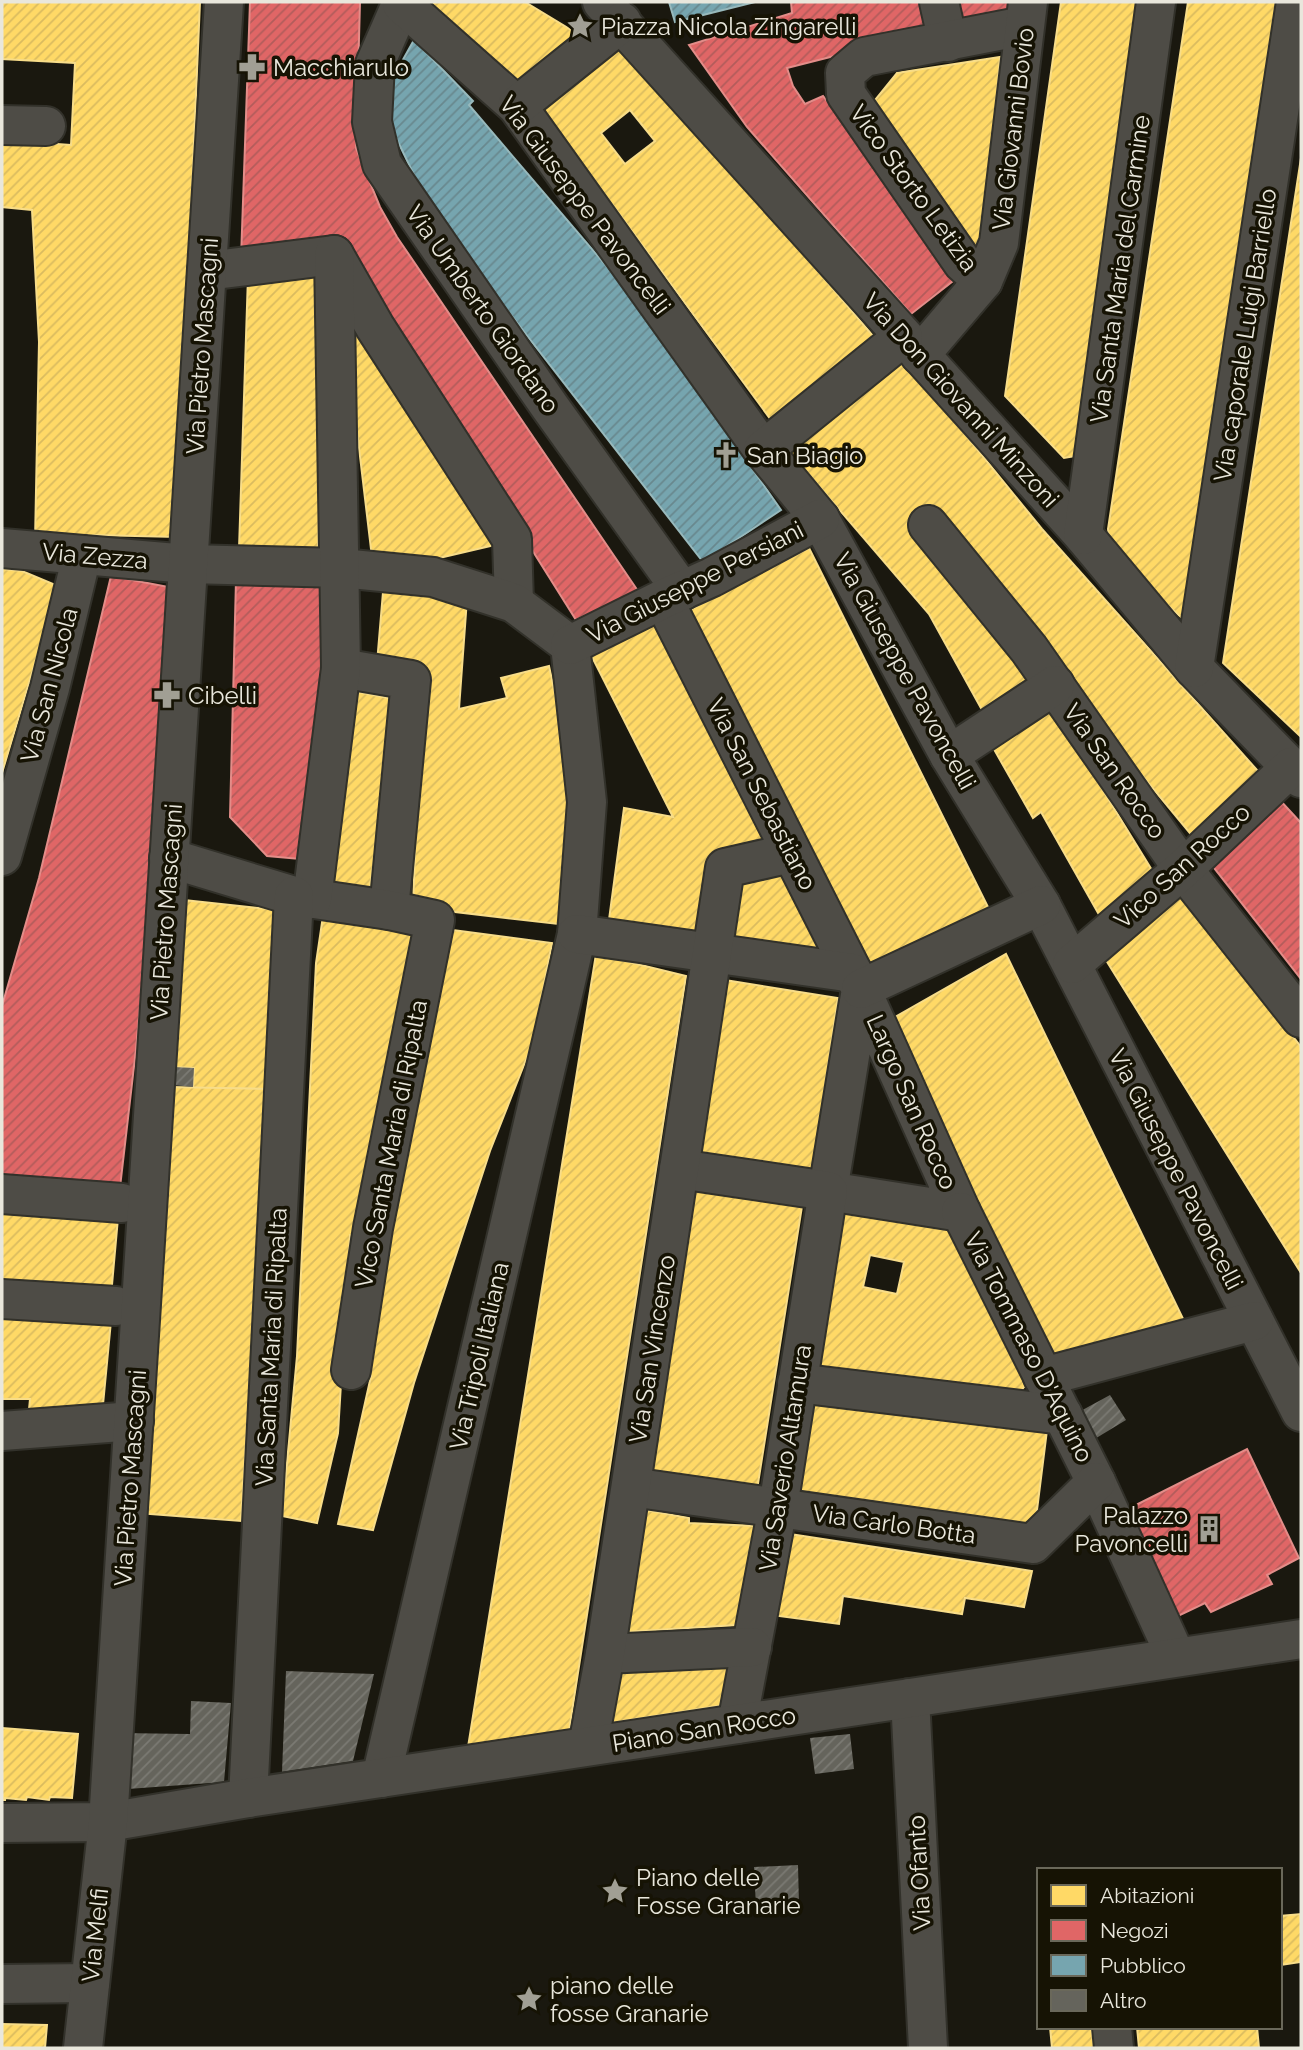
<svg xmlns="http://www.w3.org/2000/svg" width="1303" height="2050" viewBox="0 0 1303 2050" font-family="Raleway,sans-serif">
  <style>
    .homes { fill: url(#homes-hatch); stroke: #f8dd89; stroke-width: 2; fill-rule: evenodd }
    .shops { fill: url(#shops-hatch); stroke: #e38d89; stroke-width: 2 }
    .public { fill: url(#public-hatch); stroke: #98b9bc; stroke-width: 2 }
    .building { fill: url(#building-hatch) }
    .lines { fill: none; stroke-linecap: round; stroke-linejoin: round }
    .minor-casing { stroke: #32312a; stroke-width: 42 }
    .minor { stroke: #4e4c46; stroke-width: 38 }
    .labels { text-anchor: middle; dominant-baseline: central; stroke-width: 7; stroke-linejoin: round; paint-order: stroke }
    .poi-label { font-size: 24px; fill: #e9e7dc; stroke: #161304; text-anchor: start }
    .street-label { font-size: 24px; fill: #e9e7dc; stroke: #161304 }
  </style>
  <defs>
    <pattern id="homes-hatch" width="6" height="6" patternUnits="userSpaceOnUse" patternTransform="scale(1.75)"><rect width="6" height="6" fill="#ffd966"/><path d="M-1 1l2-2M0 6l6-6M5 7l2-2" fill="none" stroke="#dabb5f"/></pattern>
    <pattern id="shops-hatch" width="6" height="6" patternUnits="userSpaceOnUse" patternTransform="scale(1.75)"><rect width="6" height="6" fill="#e06666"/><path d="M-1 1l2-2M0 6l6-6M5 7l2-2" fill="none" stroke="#b25c5b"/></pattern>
    <pattern id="public-hatch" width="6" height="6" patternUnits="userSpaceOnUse" patternTransform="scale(1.75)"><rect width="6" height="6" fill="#76a5af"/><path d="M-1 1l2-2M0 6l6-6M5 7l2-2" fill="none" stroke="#68888e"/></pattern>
    <pattern id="building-hatch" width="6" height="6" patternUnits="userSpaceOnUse" patternTransform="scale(1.75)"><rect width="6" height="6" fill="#65645c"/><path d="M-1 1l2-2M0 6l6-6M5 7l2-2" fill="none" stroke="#7b7a73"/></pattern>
  </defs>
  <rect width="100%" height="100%" fill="#1a180f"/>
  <!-- homes -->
  <g class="homes">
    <path d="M2 2H200L177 537 93 535V545L35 541 39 342 32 210 2 207V140L71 145 75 63 2 59Z"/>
    <path d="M427 2H525L581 36 518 96Z"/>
    <path d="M1061 2H1138L1076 456 1064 458 1005 396Z"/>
    <path d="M1188 2H1276L1182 618 1111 554 1108 529Z"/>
    <path d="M623 43 880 344 774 424 540 106ZM630 110 655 141 625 164 601 133Z"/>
    <path d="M1000 57 983 258 962 249 875 100 897 73Z"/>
    <path d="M1301 158V737L1223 663Z"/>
    <path d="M324 274 318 552 239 549 248 276Z"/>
    <path d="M369 335 503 543 435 559 373 566 346 338Z"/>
    <path d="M902 357 1042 529 1265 779 1194 838 1054 669 987 719 929 614 788 450Z"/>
    <path d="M809 548 991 913 864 974 684 613Z"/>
    <path d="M2 569 22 571 58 586 2 773Z"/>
    <path d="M383 592 467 599 459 709 507 698 501 678 549 666 571 769 558 924 413 907 422 666 377 663Z"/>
    <path d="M657 621 769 843 700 937 608 927 624 808 673 817 591 655Z"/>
    <path d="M358 692 398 700 368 899 327 891Z"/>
    <path d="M1053 709 1155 875 1102 920 1041 812 1033 818 991 744Z"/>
    <path d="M781 865 817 946 803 956 732 946 734 876Z"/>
    <path d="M1177 882 1301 1047V1273L1099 949Z"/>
    <path d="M184 900 277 910 268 1089 193 1088 194 1068 173 1067Z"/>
    <path d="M323 916 420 931 360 1235H350L338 1433 317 1523 282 1516 297 1356 316 963Z"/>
    <path d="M445 929 552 943 533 1042 490 1151 414 1383 373 1530 338 1524 371 1376H363Z"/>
    <path d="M596 954 686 976 569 1731 468 1747Z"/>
    <path d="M1006 954 1188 1329 1051 1358 888 1021Z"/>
    <path d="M725 980 838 998 811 1179 695 1154Z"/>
    <path d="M171 1087 268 1089 241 1521 138 1513Z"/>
    <path d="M692 1181 803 1200 757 1490 647 1477Z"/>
    <path d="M841 1205 946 1225 1027 1383 1021 1391 812 1368ZM870 1255 904 1262 897 1294 863 1287Z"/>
    <path d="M2 1208 118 1218 111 1296 2 1293Z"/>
    <path d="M2 1317 111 1321 102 1415 28 1420 30 1399H2Z"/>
    <path d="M803 1398 1047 1430 1035 1526 788 1496Z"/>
    <path d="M640 1509 689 1518V1523L756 1526 737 1625 623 1632Z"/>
    <path d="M790 1534 1032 1571 1024 1607 965 1598 962 1614 843 1596 839 1624 771 1615Z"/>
    <path d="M729 1666 724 1705 609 1723 618 1671Z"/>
    <path d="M2 1728 78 1734 72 1798 50 1797 49 1800 27 1797 26 1800 5 1798V1800H2Z"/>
    <path d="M1301 1914V1962L1280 1965V1916Z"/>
    <path d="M2 2024 47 2025 45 2048H2Z"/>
    <path d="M1050 2027H1091L1094 2048H1052Z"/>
    <path d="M1137 2027H1257L1259 2048 1220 2047 1139 2048Z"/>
  </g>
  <!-- shops -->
  <g class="shops">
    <path d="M250 2H360L356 148 380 207 397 237 638 591 576 620 448 416 343 239 241 259Z"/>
    <path d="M791 2H926L933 31 787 68 793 86 805 104 823 96 962 274 911 314 747 127 689 45 792 13Z"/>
    <path d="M957 2H1012L1010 14 955 25Z"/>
    <path d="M111 576 179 589 136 1049 119 1196 2 1179V1006L39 878Z"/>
    <path d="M236 580 327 588 311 860 267 856 230 817Z"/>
    <path d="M1278 798 1301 823V979L1211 864Z"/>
    <path d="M1247 1449 1299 1558 1267 1575 1272 1584 1211 1612 1205 1603 1176 1617 1124 1511Z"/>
  </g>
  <!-- public -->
  <g class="public">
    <path d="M669 2H755L675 22Z"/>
    <path d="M414 40 473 101 469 105 632 296 781 510 703 562 494 293 428 204 386 117 391 81Z"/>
  </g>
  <!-- building -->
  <g class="building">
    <path d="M173 1067 194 1068 193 1087 172 1085Z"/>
    <path d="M1110 1395 1126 1420 1093 1440 1077 1413Z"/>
    <path d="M286 1671 374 1674 353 1761 282 1772Z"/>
    <path d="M191 1701 231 1703 224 1782 114 1790 119 1733 190 1734Z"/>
    <path d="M850 1734 854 1769 815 1774 810 1738Z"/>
    <path d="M798 1865 799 1905 756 1907 754 1867Z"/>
  </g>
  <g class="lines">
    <defs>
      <g id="minor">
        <path d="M402 2 375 64 372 122 382 164 550 407 682 591"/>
        <path d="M602 2 1083 535 1194 668 1301 778"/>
        <path d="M939 2 948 42"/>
        <path d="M402 4 517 106 763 450 820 519 949 755 1041 905 1301 1412"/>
        <path d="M517 106 622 22"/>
        <path d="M2 125 46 126"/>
        <path d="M207 271 334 255 375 327 512 539 514 603"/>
        <path d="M983 281 963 263 846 94 845 73 864 57 1024 26"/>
        <path d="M920 355 983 281 999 243 1028 2"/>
        <path d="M763 450 903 337"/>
        <path d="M928 525 1029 649 1183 869 1301 1018"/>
        <path d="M1083 535 1156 2"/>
        <path d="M2 548 188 564 341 568 433 577 514 603 570 645 587 802 577 934 381 1778"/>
        <path d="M663 599 861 989 961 1212 828 1191 861 989"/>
        <path d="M570 645 663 599 712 577 820 519"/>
        <path d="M341 668 411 680 389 910"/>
        <path d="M1194 668 1296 2"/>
        <path d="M949 755 1055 685"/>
        <path d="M2 856 50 688 82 555"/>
        <path d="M169 858 294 896 389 910 435 920 373 1228 351 1370"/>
        <path d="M312 899 341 668 334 255"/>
        <path d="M577 934 853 973"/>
        <path d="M1072 964 1183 869 1291 767"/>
        <path d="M861 989 1041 905"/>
        <path d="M679 1169 828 1191 778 1507 737 1724"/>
        <path d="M2 1194 122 1203"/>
        <path d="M961 1212 1096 1482 1176 1657"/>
        <path d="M2 1299 116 1306"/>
        <path d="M1043 1377 1254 1321"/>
        <path d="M797 1383 1063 1415"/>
        <path d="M2 1431 134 1421"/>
        <path d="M631 1487 1033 1544 1096 1482"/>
        <path d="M605 1654 752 1647"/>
        <path d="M910 1698 928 2048"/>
        <path d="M588 1746 605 1654 725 868 791 853"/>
        <path d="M248 1798 294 896"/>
        <path d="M2 1823 108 1822 248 1798 1301 1639"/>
        <path d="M2 1984 90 1983"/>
        <path d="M1112 2027 1114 2048"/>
        <path d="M83 2048 108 1822 224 2"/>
      </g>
    </defs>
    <!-- minor casing -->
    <use href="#minor" class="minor-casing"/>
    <!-- minor -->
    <use href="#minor" class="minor"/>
  </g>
  <!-- icons -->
  <defs>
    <symbol id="sight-bare" viewBox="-9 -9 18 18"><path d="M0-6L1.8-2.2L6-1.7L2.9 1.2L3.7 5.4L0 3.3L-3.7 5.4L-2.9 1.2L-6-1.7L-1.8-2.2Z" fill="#a19f94" stroke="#161304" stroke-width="2.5" paint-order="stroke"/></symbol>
    <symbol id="pharmacy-bare" viewBox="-9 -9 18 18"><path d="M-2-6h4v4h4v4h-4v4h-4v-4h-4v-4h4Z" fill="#a19f94" stroke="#161304" stroke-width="2.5" paint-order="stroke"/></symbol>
    <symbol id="church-bare" viewBox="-9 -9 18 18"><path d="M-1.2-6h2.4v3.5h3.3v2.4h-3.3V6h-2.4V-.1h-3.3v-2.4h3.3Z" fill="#a19f94" stroke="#161304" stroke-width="2.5" paint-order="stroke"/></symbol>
    <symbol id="building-bare" viewBox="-9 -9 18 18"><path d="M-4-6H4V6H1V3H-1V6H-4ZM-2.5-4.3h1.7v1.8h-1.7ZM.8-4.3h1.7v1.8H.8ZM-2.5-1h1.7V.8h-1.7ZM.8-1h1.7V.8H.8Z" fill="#a19f94" stroke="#161304" stroke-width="2.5" paint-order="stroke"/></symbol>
  </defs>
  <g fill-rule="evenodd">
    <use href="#sight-bare" x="561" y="7" width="38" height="38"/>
    <use href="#pharmacy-bare" x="233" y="48" width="38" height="38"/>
    <use href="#church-bare" x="707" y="436" width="38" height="38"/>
    <use href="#pharmacy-bare" x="148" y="676" width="38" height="38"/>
    <use href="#building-bare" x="1190" y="1510" width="38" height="38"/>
    <use href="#sight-bare" x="596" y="1872" width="38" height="38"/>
    <use href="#sight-bare" x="510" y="1980" width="38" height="38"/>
  </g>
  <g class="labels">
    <!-- poi labels -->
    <g class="poi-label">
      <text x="601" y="26">Piazza Nicola Zingarelli</text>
      <text x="273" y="67">Macchiarulo</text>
      <text x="747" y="455">San Biagio</text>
      <text x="188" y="695">Cibelli</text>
      <text x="1188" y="1515" text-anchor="end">Palazzo<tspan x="1188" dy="28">Pavoncelli</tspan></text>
      <text x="636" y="1877">Piano delle<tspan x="636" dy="28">Fosse Granarie</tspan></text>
      <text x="550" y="1985">piano delle<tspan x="550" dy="28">fosse Granarie</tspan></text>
    </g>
    <!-- street labels -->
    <g class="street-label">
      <text transform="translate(1013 129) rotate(-83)">Via Giovanni Bovio</text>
      <text transform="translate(914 188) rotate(54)">Vico Storto Letizia</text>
      <text transform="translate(585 205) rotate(53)">Via Giuseppe Pavoncelli</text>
      <text transform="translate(1120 269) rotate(-82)">Via Santa Maria del Carmine</text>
      <text transform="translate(483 309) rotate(55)">Via Umberto Giordano</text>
      <text transform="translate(1245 335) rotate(-81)">Via caporale Luigi Barriello</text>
      <text transform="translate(202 346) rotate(-86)">Via Pietro Mascagni</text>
      <text transform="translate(961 400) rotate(48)">Via Don Giovanni Minzoni</text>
      <text transform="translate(95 556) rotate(5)">Via Zezza</text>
      <text transform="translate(695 582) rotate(-27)">Via Giuseppe Persiani</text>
      <text transform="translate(905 671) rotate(61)">Via Giuseppe Pavoncelli</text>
      <text transform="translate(49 685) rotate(-75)">Via San Nicola</text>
      <text transform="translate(1115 771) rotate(55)">Via San Rocco</text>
      <text transform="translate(762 794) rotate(63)">Via San Sebastiano</text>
      <text transform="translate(1182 866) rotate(-42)">Vico San Rocco</text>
      <text transform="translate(166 912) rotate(-86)">Via Pietro Mascagni</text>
      <text transform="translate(912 1102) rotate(66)">Largo San Rocco</text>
      <text transform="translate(391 1144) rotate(-79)">Vico Santa Maria di Ripalta</text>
      <text transform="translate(1176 1169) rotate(63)">Via Giuseppe Pavoncelli</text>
      <text transform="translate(271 1347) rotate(-87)">Via Santa Maria di Ripalta</text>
      <text transform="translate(1029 1347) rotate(63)">Via Tommaso D'Aquino</text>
      <text transform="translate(652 1349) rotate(-81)">Via San Vincenzo</text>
      <text transform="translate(479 1356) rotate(-77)">Via Tripoli Italiana</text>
      <text transform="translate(785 1458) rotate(-81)">Via Saverio Altamura</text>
      <text transform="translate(130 1478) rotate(-86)">Via Pietro Mascagni</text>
      <text transform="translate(894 1524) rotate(8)">Via Carlo Botta</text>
      <text transform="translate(704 1729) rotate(-9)">Piano San Rocco</text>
      <text transform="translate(919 1873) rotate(-93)">Via Ofanto</text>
      <text transform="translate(95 1935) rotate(-84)">Via Melfi</text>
    </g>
  </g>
  <!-- border -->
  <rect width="1303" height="2050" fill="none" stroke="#e9e7dc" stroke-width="7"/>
  <!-- legend -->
  <rect x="1037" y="1868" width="245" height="161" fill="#161304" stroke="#6a685a" stroke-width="2"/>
  <rect x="1051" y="1885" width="35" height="21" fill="#ffd966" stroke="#6a685a" stroke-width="2"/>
  <text x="1100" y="1903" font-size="21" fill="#e9e7dc">Abitazioni</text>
  <rect x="1051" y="1920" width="35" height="21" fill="#e06666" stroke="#6a685a" stroke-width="2"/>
  <text x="1100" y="1938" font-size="21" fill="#e9e7dc">Negozi</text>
  <rect x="1051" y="1955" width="35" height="21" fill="#76a5af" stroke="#6a685a" stroke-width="2"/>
  <text x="1100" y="1973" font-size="21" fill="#e9e7dc">Pubblico</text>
  <rect x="1051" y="1990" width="35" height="21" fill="#65645c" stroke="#6a685a" stroke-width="2"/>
  <text x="1100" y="2008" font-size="21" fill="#e9e7dc">Altro</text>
</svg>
